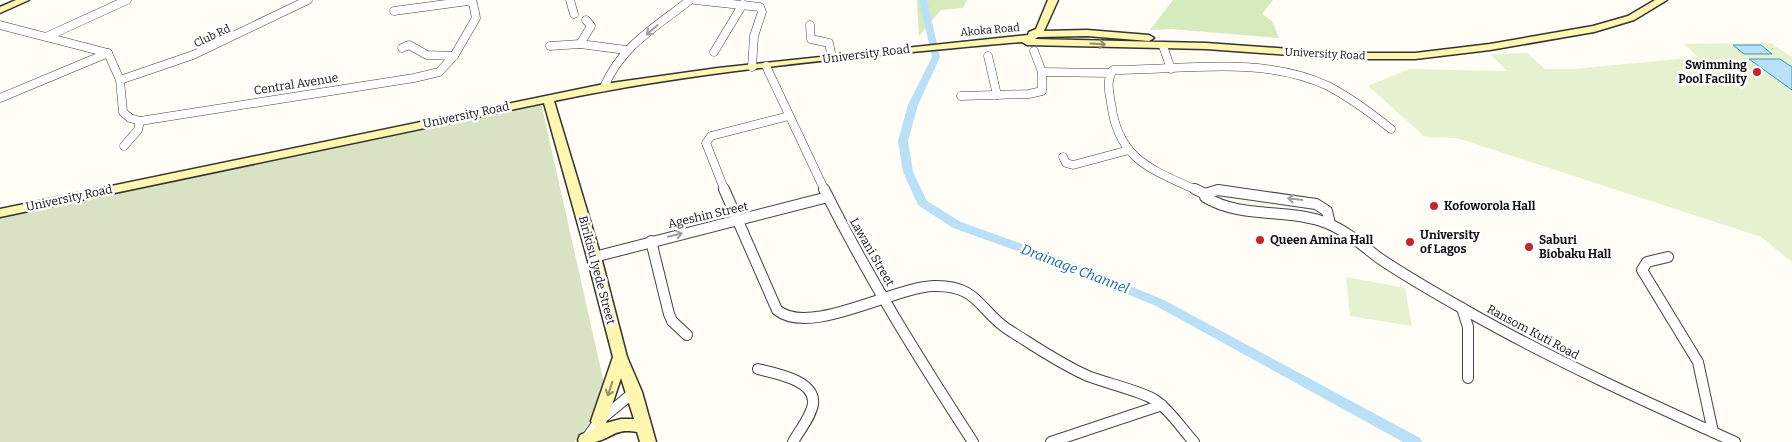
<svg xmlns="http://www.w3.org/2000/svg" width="1792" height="442" viewBox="0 0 1792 442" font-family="Bitter,serif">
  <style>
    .green { fill: #d5ebbd }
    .cemetery { fill: #d9e3c4 }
    .pitch { fill: #e6f2cf }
    .water { fill: #b9e0f7; stroke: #3f96cf }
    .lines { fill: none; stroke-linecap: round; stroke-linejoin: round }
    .canal { fill: #b9e0f7; fill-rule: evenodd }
    .street-far1-casing { stroke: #444; stroke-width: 9 }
    .street-casing { stroke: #444; stroke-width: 12 }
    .secondary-casing { stroke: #333; stroke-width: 3 }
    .street-far1 { stroke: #fff; stroke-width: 8 }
    .street { stroke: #fff; stroke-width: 10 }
    .secondary { fill: #fff6b0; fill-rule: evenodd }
    .oneway { stroke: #a0a0a0 }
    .oneway2 { stroke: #948f68 }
    .poi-dot { fill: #c4262e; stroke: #fff; stroke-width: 2 }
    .labels { text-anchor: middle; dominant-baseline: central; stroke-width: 5; stroke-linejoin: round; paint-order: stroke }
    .far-street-label { font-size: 11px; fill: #111; stroke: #fff }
    .street-label { font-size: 12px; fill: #111; stroke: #fff }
    .poi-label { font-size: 12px; font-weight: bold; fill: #111; stroke: #fff; text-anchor: start }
    .water-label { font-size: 14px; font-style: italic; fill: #1768a6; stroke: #fff }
  </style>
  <rect width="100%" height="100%" fill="#fffdf5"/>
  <!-- green -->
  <g class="green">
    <path d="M917 0H967L963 8 941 10 919 36Z"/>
    <path d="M1173 0H1273L1262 14 1272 21 1279 38 1171 29 1150 30Z"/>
  </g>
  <!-- cemetery -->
  <path class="cemetery" d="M541 103 608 401 574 442H0V218Z"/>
  <!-- pitch -->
  <g class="pitch">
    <path d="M1771 43 1792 57V262L1761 237 1457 138 1425 137 1368 86 1409 69 1507 71 1490 54 1527 53 1545 69H1574L1698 57 1684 44Z"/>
    <path d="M1346 277 1405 288 1412 326 1350 316Z"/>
  </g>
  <!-- water -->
  <g class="water">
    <path d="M1733 45H1761L1772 54H1744Z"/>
    <path d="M1749 59H1780L1792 67V90Z"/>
  </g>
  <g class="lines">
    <!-- canal -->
    <path class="canal" d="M919 0H927L940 57 918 105 908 141 913 172 927 201 961 222 1067 260 1164 300 1420 438 1422 442H1403L1156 306 1059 266 953 228 918 205 903 172 898 141 908 105 932 57Z"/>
    <defs>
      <g id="street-far1">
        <path d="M570 0 574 14"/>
        <path d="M695 0 760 7 762 12 754 36 752 67"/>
        <path d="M586 20 591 26 580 44 626 50"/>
        <path d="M0 25 108 53 120 80 123 112 130 118 140 121 414 78 439 72 454 56 476 18 473 3 468 1 394 11"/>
        <path d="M810 25 811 39 829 43 832 58"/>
        <path d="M48 36 127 0"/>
        <path d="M550 46 580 44"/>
        <path d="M1163 46 1171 69"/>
        <path d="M402 48 409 45 427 55 454 56"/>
        <path d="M714 52 743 4"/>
        <path d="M988 56 997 95"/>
        <path d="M766 66 825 191"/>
        <path d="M1042 72 1109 73"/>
        <path d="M120 80 193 55 308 0"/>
        <path d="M604 87C622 45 656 27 690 0"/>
        <path d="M961 96 1029 94 1042 91V72L1034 51"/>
        <path d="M0 98 108 53"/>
        <path d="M124 146 138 130 140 121"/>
        <path d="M1063 157 1066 163 1073 165 1129 150"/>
        <path d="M725 191 706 143 711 136 789 116"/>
        <path d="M1198 191C1151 169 1118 160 1111 103 1109 91 1106 81 1113 70 1182 70 1263 55 1328 86 1351 98 1371 113 1391 129"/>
        <path d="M1216 191H1222"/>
      </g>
      <g id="street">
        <path d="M724 189 777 310C810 337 894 287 934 286 981 285 979 313 1012 332 1036 347 1062 365 1088 376 1105 383 1142 391 1155 400 1170 410 1182 429 1194 442"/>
        <path d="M824 189C868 277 919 359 973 442"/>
        <path d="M1195 189 1205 194V197C1243 220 1289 207 1329 224 1348 232 1363 246 1379 258 1407 277 1437 294 1467 311 1553 360 1644 401 1735 442"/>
        <path d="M1205 194 1218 190 1316 204 1327 211 1330 224"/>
        <path d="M651 241 669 314 672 321 687 335"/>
        <path d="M594 257 828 197"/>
        <path d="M1668 257 1647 262 1642 270 1698 362 1713 432"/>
        <path d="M1462 308 1468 327V378"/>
        <path d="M758 369C774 373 816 380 813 404 811 417 799 431 793 442"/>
        <path d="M584 442 599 421 634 392"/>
        <path d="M1051 442 1162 405"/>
      </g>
      <g id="secondary">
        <path d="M16 0H29L0 13V7Z"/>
        <path d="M1048 0H1058L1044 31 1087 30 1149 35 1154 38 1149 41 1087 36 1038 37 1035 39 1206 43 1345 53H1415L1490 44 1593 26 1628 16 1655 0H1667L1634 20 1594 32 1490 50 1415 59H1345L1206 49 1027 45 1022 42C868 56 706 69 554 101L601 257 627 357 642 392 656 442H640L637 432C614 428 613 438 595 442 590 442 584 442 579 442L578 440 580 435 597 427 593 425 591 421 613 357 587 257 544 103 0 217V209L604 84 718 68 1028 35 1029 32 1036 29ZM621 378 634 419H621L606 423Z"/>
      </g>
    </defs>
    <!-- street-far1 casing -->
    <use href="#street-far1" class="street-far1-casing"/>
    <!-- street casing -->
    <use href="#street" class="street-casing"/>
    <!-- secondary casing -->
    <use href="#secondary" class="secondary-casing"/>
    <!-- street-far1 -->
    <use href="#street-far1" class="street-far1"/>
    <!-- street -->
    <use href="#street" class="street"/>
    <!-- secondary -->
    <use href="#secondary" class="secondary"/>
  </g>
  <!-- one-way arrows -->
  <defs><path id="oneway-shaft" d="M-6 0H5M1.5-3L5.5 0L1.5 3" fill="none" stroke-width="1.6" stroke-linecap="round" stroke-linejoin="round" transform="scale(1.25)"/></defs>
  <g class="oneway">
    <use href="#oneway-shaft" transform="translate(652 30) rotate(139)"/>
    <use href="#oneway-shaft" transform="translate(1295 199) rotate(-173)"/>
    <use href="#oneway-shaft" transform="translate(675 235) rotate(-13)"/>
  </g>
  <g class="oneway2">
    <use href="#oneway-shaft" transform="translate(1098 44) rotate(3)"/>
    <use href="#oneway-shaft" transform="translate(610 389) rotate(108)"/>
  </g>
  <!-- markers -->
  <g class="poi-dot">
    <circle cx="1757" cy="72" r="5"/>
    <circle cx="1434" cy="206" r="5"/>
    <circle cx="1260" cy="240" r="5"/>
    <circle cx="1410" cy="242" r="5"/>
    <circle cx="1529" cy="247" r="5"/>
  </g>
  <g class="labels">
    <!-- far-street labels -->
    <g class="far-street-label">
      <text transform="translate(990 30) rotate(-5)">Akoka Road</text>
      <text transform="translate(212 36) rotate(-25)">Club Rd</text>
      <text transform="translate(1325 54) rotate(3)">University Road</text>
    </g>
    <!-- street labels -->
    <g class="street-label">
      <text transform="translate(866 54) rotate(-7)">University Road</text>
      <text transform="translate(296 84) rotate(-9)">Central Avenue</text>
      <text transform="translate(466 115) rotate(-12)">University Road</text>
      <text transform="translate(69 198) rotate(-12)">University Road</text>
      <text transform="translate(708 215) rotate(-13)">Ageshin Street</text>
      <text transform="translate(872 252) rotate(60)">Lawani Street</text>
      <text transform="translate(597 270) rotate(75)">Birikisu Iyede Street</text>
      <text transform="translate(1533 332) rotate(28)">Ransom Kuti Road</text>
    </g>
    <!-- poi labels -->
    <g class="poi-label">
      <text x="1747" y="65" text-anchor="end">Swimming<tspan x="1747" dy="14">Pool Facility</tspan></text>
      <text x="1444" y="206">Kofoworola Hall</text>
      <text x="1420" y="235">University<tspan x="1420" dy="14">of Lagos</tspan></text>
      <text x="1270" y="240">Queen Amina Hall</text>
      <text x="1539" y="240">Saburi<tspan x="1539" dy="14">Biobaku Hall</tspan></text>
    </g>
    <!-- water labels -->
    <g class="water-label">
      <text transform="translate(1075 269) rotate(21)">Drainage Channel</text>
    </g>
  </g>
</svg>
